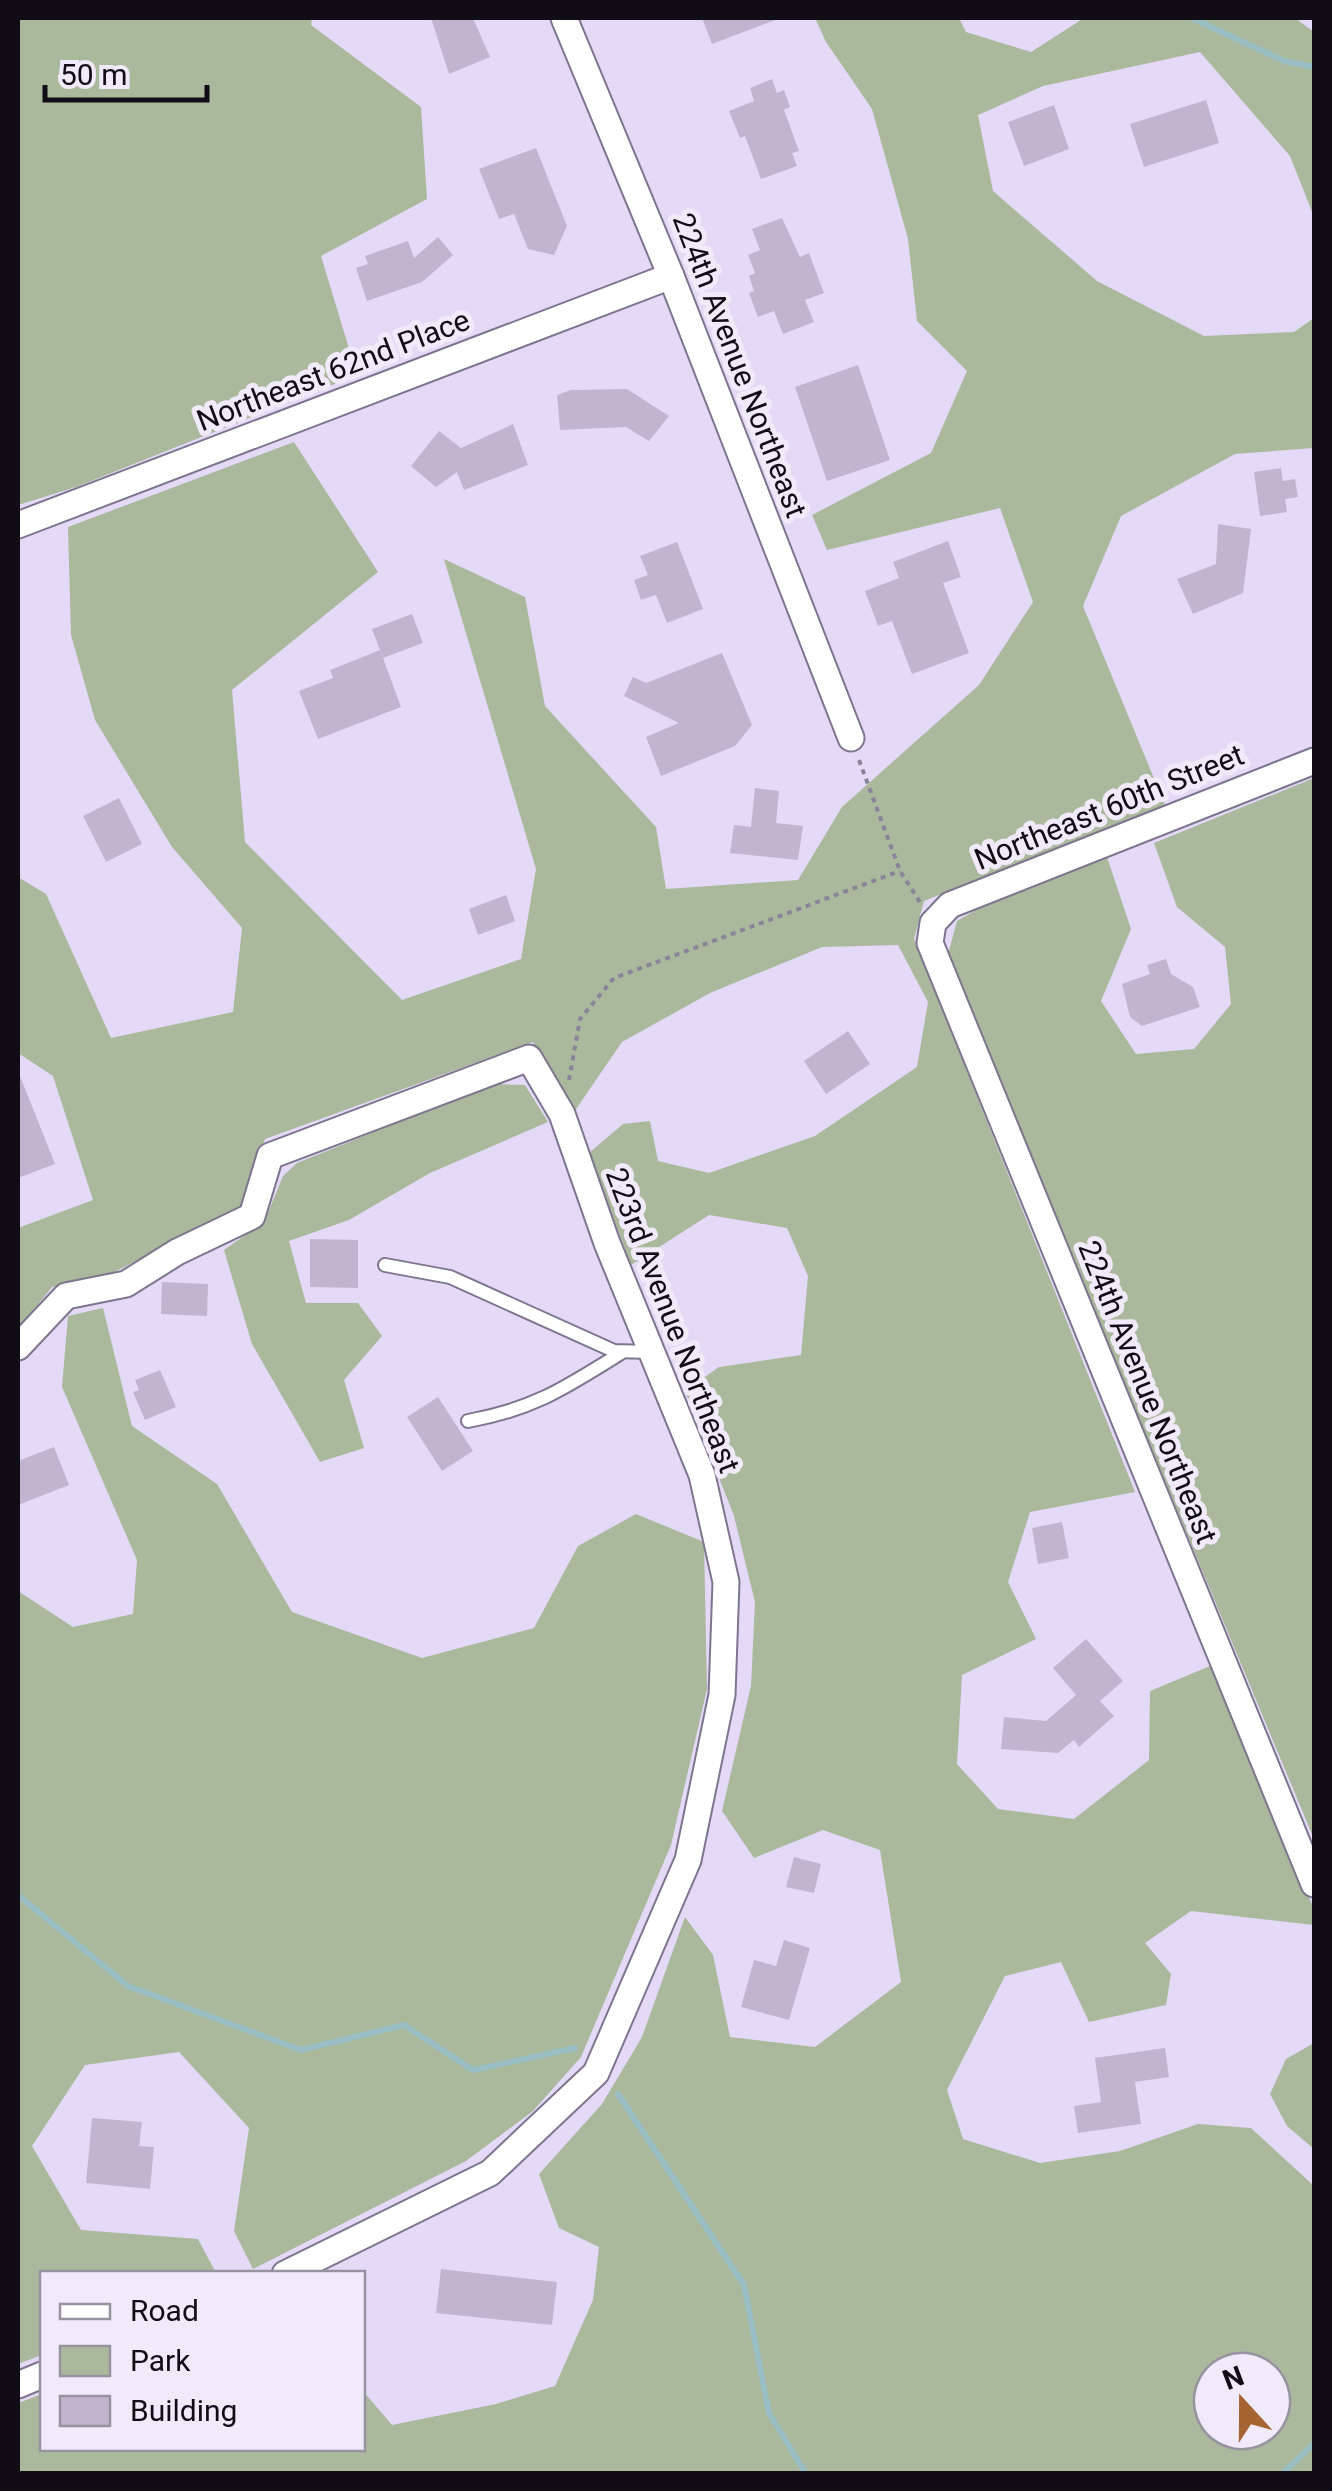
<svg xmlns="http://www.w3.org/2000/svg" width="1332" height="2491" viewBox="0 0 1332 2491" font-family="Roboto,sans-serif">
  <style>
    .green { fill: #aab89c; fill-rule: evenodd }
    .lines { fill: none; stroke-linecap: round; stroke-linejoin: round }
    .stream { stroke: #99bfc5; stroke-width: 6 }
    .building { fill: #c2b4cf }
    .lane-casing { stroke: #7e758f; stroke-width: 16 }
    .street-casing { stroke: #7e758f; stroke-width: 29 }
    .path { stroke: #8b8499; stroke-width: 4; stroke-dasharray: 5 5; stroke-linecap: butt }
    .lane { stroke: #fff; stroke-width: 12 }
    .street { stroke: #fff; stroke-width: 25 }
    .labels { text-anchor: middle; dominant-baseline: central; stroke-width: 10; stroke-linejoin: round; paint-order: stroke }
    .street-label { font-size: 30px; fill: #110d17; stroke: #f0eafb }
  </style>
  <rect width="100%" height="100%" fill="#e4daf8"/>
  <!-- green -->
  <g class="green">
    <path d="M18 18H312L311 25 421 107 427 199 321 256 357 375 76 487 18 505Z"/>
    <path d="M815 18H959L966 32 1031 52 1084 18H1295L1314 32V217L1290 156 1200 52 1043 86 978 115 993 191 1097 281 1204 336 1294 332 1314 318V448L1235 454 1121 516 1083 606 1165 805 924 901 914 939 1135 1492 1030 1512 1008 1582 1036 1639 962 1675 957 1764 998 1809 1074 1819 1149 1760 1150 1691 1210 1666 1314 1909V1925L1191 1911 1145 1943 1171 1974 1166 2005 1089 2022 1061 1962 1005 1976 947 2090 963 2139 1040 2163 1120 2151 1198 2124 1251 2128 1314 2186V2473H18V2403L42 2394V2448H362L363 2391 392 2425 496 2404 555 2386 593 2300 599 2247 559 2228 539 2174 602 2104 642 2037 685 1917 713 1955 730 2037 815 2047 901 1982 880 1850 823 1830 754 1858 722 1811 751 1686 755 1602 734 1516 685 1391 719 1367 801 1355 808 1276 787 1228 709 1215 631 1265 589 1153 623 1124 650 1121 658 1161 709 1173 815 1136 917 1067 928 1002 898 945 822 947 710 993 622 1042 574 1112 533 1042 265 1139 243 1208 114 1272 52 1287 18 1329V1228L93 1200 53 1076 18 1053V877L46 894 111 1038 233 1012 242 928 172 847 95 720 71 635 68 527 294 442 378 572 232 690 245 842 402 1000 521 959 536 869 444 559 525 597 545 706 656 827 666 889 798 880 842 807 979 685 1033 602 1000 508 827 550 812 515 931 453 967 371 917 321 908 239 872 109 826 42ZM1212 2371H1272V2431H1212Z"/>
    <path d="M1314 778V1839L947 958 957 921 990 902 1107 857 1131 929 1101 1001 1136 1054 1194 1049 1231 1004 1225 947 1177 907 1154 843Z"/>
    <path d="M493 1084 525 1085 548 1122 430 1173 349 1220 289 1241 306 1303H358L382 1336 344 1380 364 1448 320 1462 252 1344 224 1250 264 1222 283 1176 297 1163Z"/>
    <path d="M103 1308 132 1426 217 1484 292 1612 422 1658 534 1628 578 1546 636 1514 704 1542 707 1689 671 1845 581 2057 533 2111 466 2161 253 2269 234 2231 249 2128 179 2052 85 2065 32 2146 81 2230 198 2239 216 2273 42 2274V2355L18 2364V1591L73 1627 133 1614 137 1560 62 1387 68 1316Z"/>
    <path d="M1314 2043V2149L1287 2126 1270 2094 1286 2059Z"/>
  </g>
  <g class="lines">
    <!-- stream -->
    <g class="stream">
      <path d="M1192 18 1284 61 1314 67"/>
      <path d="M18 1895 128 1986 301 2050 404 2025 473 2070 575 2048"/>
      <path d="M618 2094 744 2285 769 2413 806 2474"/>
      <path d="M1282 2474 1314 2444"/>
    </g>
  </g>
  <!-- building -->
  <g class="building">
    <path d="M431 18H473L490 57 449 74Z"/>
    <path d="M702 18H778V19L712 44Z"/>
    <path d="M772 79 777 93 784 90 790 107 784 110 799 151 792 153 797 166 761 179 745 136 740 138 729 111 754 101 750 88Z"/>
    <path d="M1206 100 1219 143 1144 167 1130 124Z"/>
    <path d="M1054 105 1069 149 1024 166 1008 122Z"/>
    <path d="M536 148 567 226 554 255 528 249 514 214 499 219 479 169Z"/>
    <path d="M782 218 800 257 809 253 824 293 805 300 814 322 783 334 774 311 758 317 749 293 754 291 749 276 755 273 748 255 760 250 752 229Z"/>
    <path d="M438 237 453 255 422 282 367 301 356 268 368 264 365 256 408 241 414 258Z"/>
    <path d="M858 365 890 460 827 481 795 387Z"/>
    <path d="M627 389 669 416 649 441 626 427 560 430 557 395 571 390Z"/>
    <path d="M513 424 528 465 464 490 457 472 436 487 411 466 439 431 461 448Z"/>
    <path d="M1281 468 1283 481 1295 479 1298 497 1285 499 1287 512 1260 516 1254 472Z"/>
    <path d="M1218 524 1251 529 1243 593 1193 614 1177 579 1216 564Z"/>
    <path d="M948 541 961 577 943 583 969 653 912 674 892 621 878 626 865 591 899 578 893 562Z"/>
    <path d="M677 542 703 609 667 623 656 595 641 600 634 580 648 575 640 556Z"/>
    <path d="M412 614 423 643 383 658 372 629Z"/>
    <path d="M380 650 401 707 318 739 299 691 333 678 330 670Z"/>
    <path d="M722 653 752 725 735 746 661 776 646 737 679 723 624 696 633 677 646 683Z"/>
    <path d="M755 788 779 791 776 823 803 826 798 860 730 853 734 825 751 827Z"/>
    <path d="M119 798 142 844 106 862 83 816Z"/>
    <path d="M506 895 515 921 478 935 469 909Z"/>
    <path d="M1166 959 1171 974 1193 987 1200 1007 1142 1026 1130 1017 1122 984 1150 974 1147 965Z"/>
    <path d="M848 1031 870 1064 826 1094 804 1061Z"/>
    <path d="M18 1071 55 1164 18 1178Z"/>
    <path d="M310 1239 358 1240V1288L310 1287Z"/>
    <path d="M162 1282 208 1284 207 1316 161 1314Z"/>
    <path d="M160 1370 176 1407 145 1420 133 1392 139 1390 135 1380Z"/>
    <path d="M438 1397 473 1451 442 1471 407 1417Z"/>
    <path d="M54 1447 69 1485 18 1505V1461Z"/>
    <path d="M1062 1522 1069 1558 1038 1564 1032 1528Z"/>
    <path d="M1086 1639 1123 1681 1100 1701 1114 1716 1079 1747 1074 1740 1058 1753 1001 1749 1004 1717 1046 1721 1076 1695 1053 1668Z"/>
    <path d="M794 1857 821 1864 814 1893 786 1887Z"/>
    <path d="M784 1940 810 1948 789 2020 741 2007 754 1960 776 1966Z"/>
    <path d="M1165 2048 1169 2077 1135 2082 1141 2124 1078 2133 1074 2106 1101 2102 1095 2058Z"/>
    <path d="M92 2118 142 2122 139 2146 154 2147 150 2189 86 2183Z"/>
    <path d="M441 2269 557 2282 552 2325 436 2313Z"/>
  </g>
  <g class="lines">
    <defs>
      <g id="lane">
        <path d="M385 1265 450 1277 614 1351 650 1352"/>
        <path d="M468 1421C534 1409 565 1388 621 1353"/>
      </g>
      <g id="street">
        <path d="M564 18 671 276 851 738"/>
        <path d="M18 525 671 276"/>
        <path d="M1314 761 950 905 933 923 930 943 1314 1884"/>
        <path d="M18 1347 66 1296 126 1284 177 1252 252 1216 270 1156 529 1058 562 1114 607 1243 702 1475 726 1582 722 1695 688 1860 596 2073 490 2173 285 2274"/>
        <path d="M18 2385 42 2375"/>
      </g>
    </defs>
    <!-- lane casing -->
    <use href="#lane" class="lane-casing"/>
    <!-- street casing -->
    <use href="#street" class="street-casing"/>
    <!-- path -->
    <g class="path">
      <path d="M859 760 900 871 920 902"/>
      <path d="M569 1080 580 1019 614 978 900 871"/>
    </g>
    <!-- lane -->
    <use href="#lane" class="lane"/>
    <!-- street -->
    <use href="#street" class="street"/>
  </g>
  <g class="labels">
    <!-- street labels -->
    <g class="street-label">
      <text transform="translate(740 365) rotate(69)">224th Avenue Northeast</text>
      <text transform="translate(333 370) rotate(-21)">Northeast 62nd Place</text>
      <text transform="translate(1109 807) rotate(-22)">Northeast 60th Street</text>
      <text transform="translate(673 1320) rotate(69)">223rd Avenue Northeast</text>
      <text transform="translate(1148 1392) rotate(68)">224th Avenue Northeast</text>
    </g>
  </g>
  <!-- border -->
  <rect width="1332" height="2491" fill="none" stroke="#110d17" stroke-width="40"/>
  <!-- legend -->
  <rect x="40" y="2271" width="325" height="180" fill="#f0eafb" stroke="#9792a0" stroke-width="2.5"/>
  <rect x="60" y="2304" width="50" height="15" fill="#ffffff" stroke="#9792a0" stroke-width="2.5"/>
  <text x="130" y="2321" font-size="30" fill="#110d17">Road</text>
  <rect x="60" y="2346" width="50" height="30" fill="#aab89c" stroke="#9792a0" stroke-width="2.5"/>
  <text x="130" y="2371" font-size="30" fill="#110d17">Park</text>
  <rect x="60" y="2396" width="50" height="30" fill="#c2b4cf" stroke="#9792a0" stroke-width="2.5"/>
  <text x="130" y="2421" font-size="30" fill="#110d17">Building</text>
  <!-- north arrow -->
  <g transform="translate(1242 2401) rotate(339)"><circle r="48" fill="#f0eafb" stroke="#9792a0" stroke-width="2.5"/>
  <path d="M0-8L18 38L0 25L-18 38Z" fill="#a76433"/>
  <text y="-15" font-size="28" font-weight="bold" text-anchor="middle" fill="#110d17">N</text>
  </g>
  <!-- scale -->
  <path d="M45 85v15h162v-15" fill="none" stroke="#110d17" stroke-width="5"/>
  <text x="60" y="85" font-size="30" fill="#110d17" stroke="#f0eafb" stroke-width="8" paint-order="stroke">50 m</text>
</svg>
